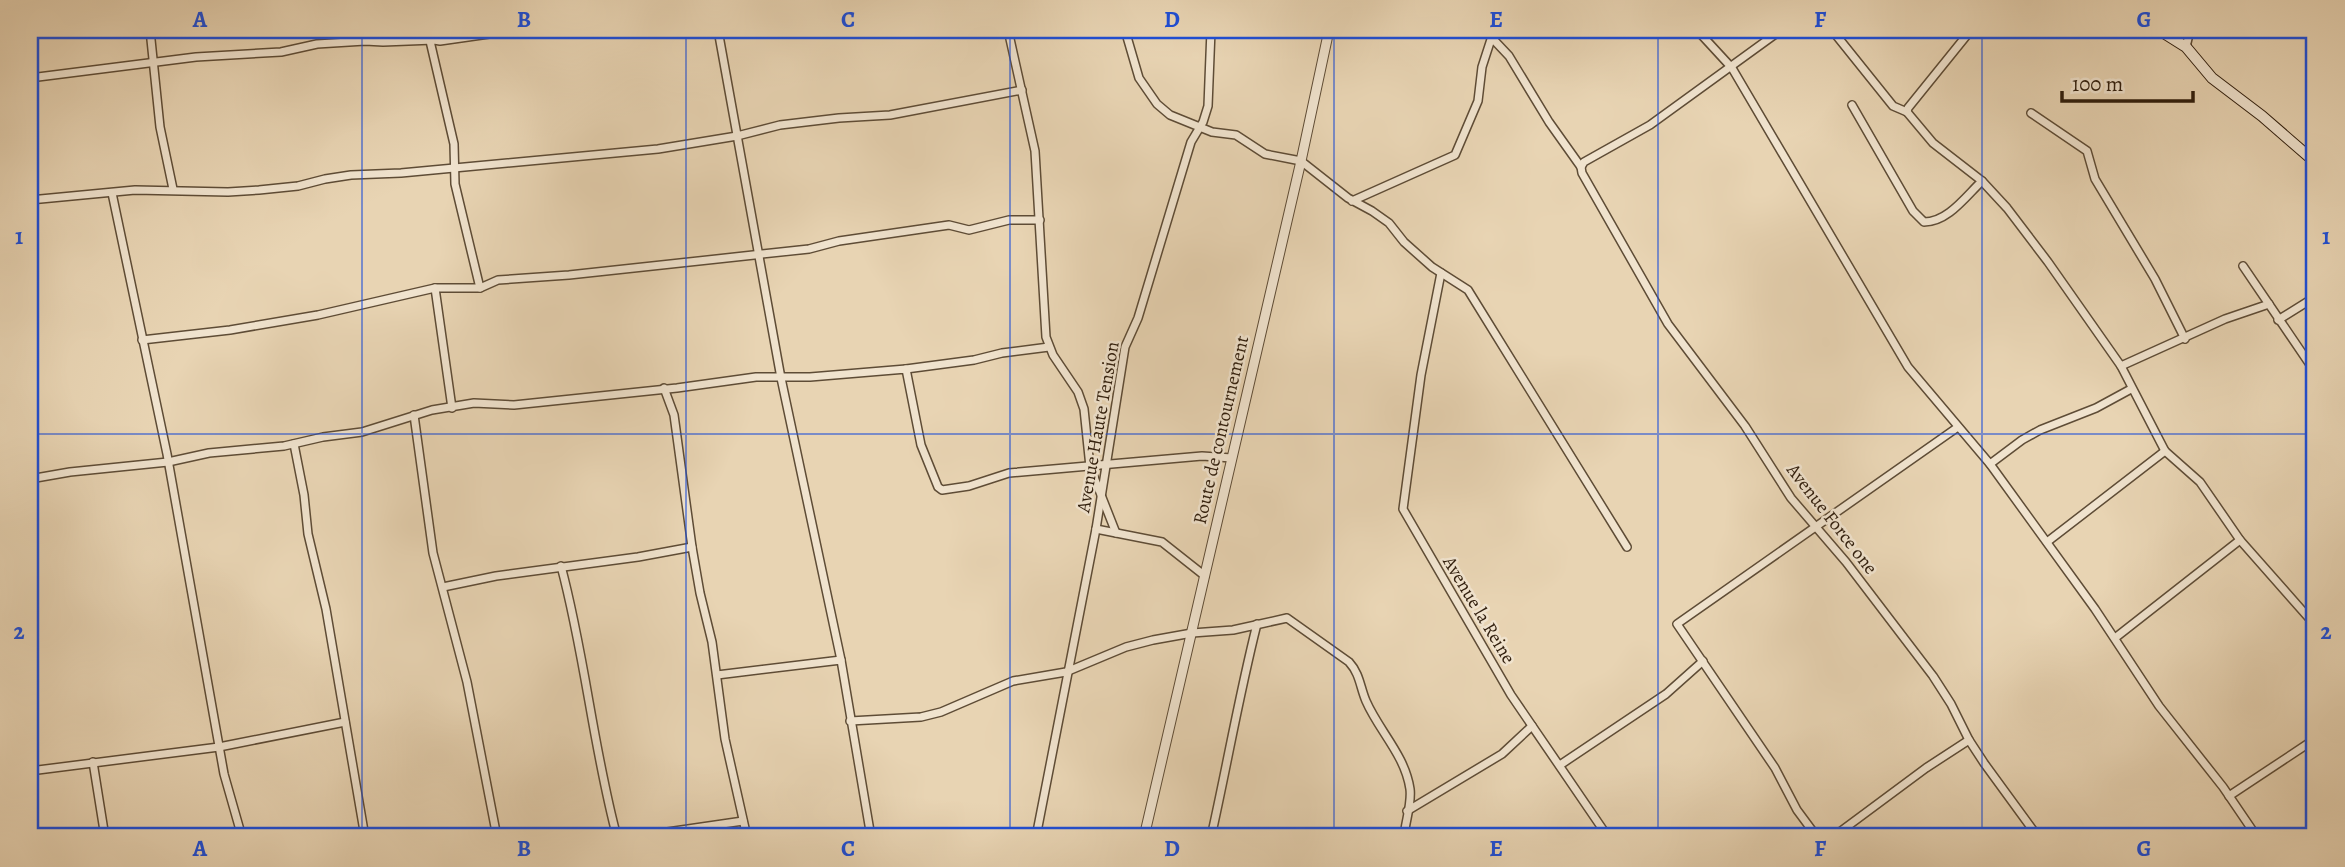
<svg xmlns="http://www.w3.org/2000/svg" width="2345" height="867" viewBox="0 0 2345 867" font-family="Alegreya,serif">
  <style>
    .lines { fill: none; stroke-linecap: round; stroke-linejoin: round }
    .minor-casing { stroke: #5e4c36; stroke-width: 10 }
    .tertiary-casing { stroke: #5e4c36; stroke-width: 11 }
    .secondary-casing { stroke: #301e0d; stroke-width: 12 }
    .minor { stroke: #f0e3ce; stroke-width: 7 }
    .tertiary { stroke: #f0e3ce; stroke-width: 9 }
    .secondary { stroke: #f0e3ce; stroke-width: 10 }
    .grid { fill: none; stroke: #1d4ed8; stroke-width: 2; stroke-opacity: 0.55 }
    .labels { text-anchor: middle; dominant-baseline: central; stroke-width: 5; stroke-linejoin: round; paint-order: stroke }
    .street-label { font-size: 19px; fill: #301e0d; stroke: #f0e3ce }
    .neatline { fill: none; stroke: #1d4ed8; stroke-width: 2.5 }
    .grid-label { font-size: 23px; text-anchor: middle; font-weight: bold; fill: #1d4ed8 }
  </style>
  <rect width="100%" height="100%" fill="#e8d4b3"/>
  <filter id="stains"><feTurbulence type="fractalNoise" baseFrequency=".00286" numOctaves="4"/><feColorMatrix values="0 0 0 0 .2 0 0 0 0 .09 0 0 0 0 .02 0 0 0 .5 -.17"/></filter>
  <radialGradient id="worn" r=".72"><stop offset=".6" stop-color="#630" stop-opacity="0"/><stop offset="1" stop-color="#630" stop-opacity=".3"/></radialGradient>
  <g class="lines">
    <defs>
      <g id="minor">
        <path d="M150 30 160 127 173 189"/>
        <path d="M434 30V40L440 41 503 32 545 30"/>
        <path d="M718 30 781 378 841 660 871 837"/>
        <path d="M1008 30 1035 151 1046 337 1053 355 1078 392 1084 409 1090 467 1116 533"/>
        <path d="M1125 30 1139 78 1157 104 1170 115 1212 132 1236 135 1265 154 1301 161 1348 198 1372 211 1389 223 1404 242 1432 267 1468 290 1627 547"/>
        <path d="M1697 30 1732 68 1908 367 1990 464 2095 609 2159 706 2223 787 2257 837"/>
        <path d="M1832 30 1893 106 1907 112"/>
        <path d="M1971 30 1908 108 1907 112 1933 143 1982 181 2007 208 2048 262 2121 366 2225 319 2269 304"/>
        <path d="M1492 38 1509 56 1549 122 1581 167 1582 173 1668 324 1745 426 1791 498 1846 562 1933 676 1951 704 1969 740 1984 763 2038 837"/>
        <path d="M430 41 454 144 455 184 480 288"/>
        <path d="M2186 47 2190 30"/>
        <path d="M30 78 196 57 281 52 317 44 365 41 383 42 434 40"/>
        <path d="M1852 105 1913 211 1924 222C1948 222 1966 196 1982 181"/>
        <path d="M2031 113 2087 151 2095 179 2155 279 2185 339"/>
        <path d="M1581 167 1584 162 1650 125 1781 30"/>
        <path d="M112 193 167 454 224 774 242 837"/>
        <path d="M30 200 135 190 228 192 259 190 298 186 325 179 351 175 401 173 658 149 737 136 780 125 839 118 890 115 1022 90"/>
        <path d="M1352 201 1455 155 1478 101 1482 67 1494 30"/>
        <path d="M2243 266 2315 372"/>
        <path d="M1441 273 1421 375 1403 509 1511 695 1608 837"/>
        <path d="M435 288 452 408"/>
        <path d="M2278 320 2315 297"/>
        <path d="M142 340 230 330 318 315 435 288H480L498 280 569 275 809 249 839 241 949 225 969 230 1009 220H1040"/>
        <path d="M2121 366 2165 451 2200 482 2240 540 2315 625"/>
        <path d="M906 369 974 360 1002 353 1049 347"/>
        <path d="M664 388 674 415 692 547 700 593 712 642 725 739 747 837"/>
        <path d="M414 415 433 553 467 682 497 837"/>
        <path d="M294 444 304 495 308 534 326 609 365 837"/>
        <path d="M1990 464 2022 440 2040 430 2096 408 2131 389"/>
        <path d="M30 479 70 472 168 462 209 453 284 446 323 437 362 432 432 410 474 403 514 405 677 388 756 377H810L906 369 921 445 938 487 942 490 969 486 1009 473 1202 456 1232 458"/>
        <path d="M1096 529 1162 542 1205 576"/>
        <path d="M2047 542 2165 451"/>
        <path d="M561 566C585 655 593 748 617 837"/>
        <path d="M443 587 496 576 638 557 692 547"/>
        <path d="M2115 638 2240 540"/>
        <path d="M717 675 841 660"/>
        <path d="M850 721 921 717 941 712 1013 681 1066 672 1126 647 1153 640 1192 633 1233 630 1287 618 1349 662C1360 674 1360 687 1366 701 1379 731 1405 755 1410 789 1412 804 1405 822 1404 837"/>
        <path d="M93 762 105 837"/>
        <path d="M1560 765 1666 694 1703 661"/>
        <path d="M30 771 219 747 345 722"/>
        <path d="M2229 796 2315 739"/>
        <path d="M1407 811 1502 754 1532 726"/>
        <path d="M633 837 743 821"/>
        <path d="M1036 837 1096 529 1125 347 1138 318 1191 142 1203 122 1208 106 1211 30"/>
        <path d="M1211 837C1227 766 1239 695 1257 624"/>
        <path d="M1817 837 1797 810 1775 768 1677 624 1958 427"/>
        <path d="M1833 837 1926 768 1969 740"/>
      </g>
      <path id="tertiary" d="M1144 837 1301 161 1329 30"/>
      <path id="secondary" d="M2159 30 2186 47 2212 78 2262 116 2315 162"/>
    </defs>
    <!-- minor casing -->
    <use href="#minor" class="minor-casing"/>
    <!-- tertiary casing -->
    <use href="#tertiary" class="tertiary-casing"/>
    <!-- secondary casing -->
    <use href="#secondary" class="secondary-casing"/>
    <!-- minor -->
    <use href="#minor" class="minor"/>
    <!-- tertiary -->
    <use href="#tertiary" class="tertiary"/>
    <!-- secondary -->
    <use href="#secondary" class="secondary"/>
  </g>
  <!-- grid -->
  <path class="grid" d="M362 30V837M686 30V837M1010 30V837M1334 30V837M1658 30V837M1982 30V837M30 434H2315"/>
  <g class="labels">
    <!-- street labels -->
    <g class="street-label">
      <text transform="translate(1098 427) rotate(-80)">Avenue Haute Tension</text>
      <text transform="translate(1221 430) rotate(-77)">Route de contournement</text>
      <text transform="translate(1832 519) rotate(52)">Avenue Force one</text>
      <text transform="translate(1479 610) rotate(59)">Avenue la Reine</text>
    </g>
  </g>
  <!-- margin -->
  <rect width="2345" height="867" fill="none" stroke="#e8d4b3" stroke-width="77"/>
  <!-- scale -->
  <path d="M2062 91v10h131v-10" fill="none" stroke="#301e0d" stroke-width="3.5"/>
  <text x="2072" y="91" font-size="21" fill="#301e0d" stroke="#f0e3ce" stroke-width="5" paint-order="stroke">100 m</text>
  <rect x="38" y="38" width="2268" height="790" class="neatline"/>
  <g class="grid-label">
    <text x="200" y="27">A</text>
    <text x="524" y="27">B</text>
    <text x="848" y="27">C</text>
    <text x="1172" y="27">D</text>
    <text x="1496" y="27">E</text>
    <text x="1820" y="27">F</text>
    <text x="2144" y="27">G</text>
    <text x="19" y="244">1</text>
    <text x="2326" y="244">1</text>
    <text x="19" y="639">2</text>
    <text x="2326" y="639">2</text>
    <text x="200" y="856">A</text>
    <text x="524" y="856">B</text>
    <text x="848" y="856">C</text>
    <text x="1172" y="856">D</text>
    <text x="1496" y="856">E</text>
    <text x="1820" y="856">F</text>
    <text x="2144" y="856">G</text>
  </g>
  <rect width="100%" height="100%" filter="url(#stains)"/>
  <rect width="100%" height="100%" fill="url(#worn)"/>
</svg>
